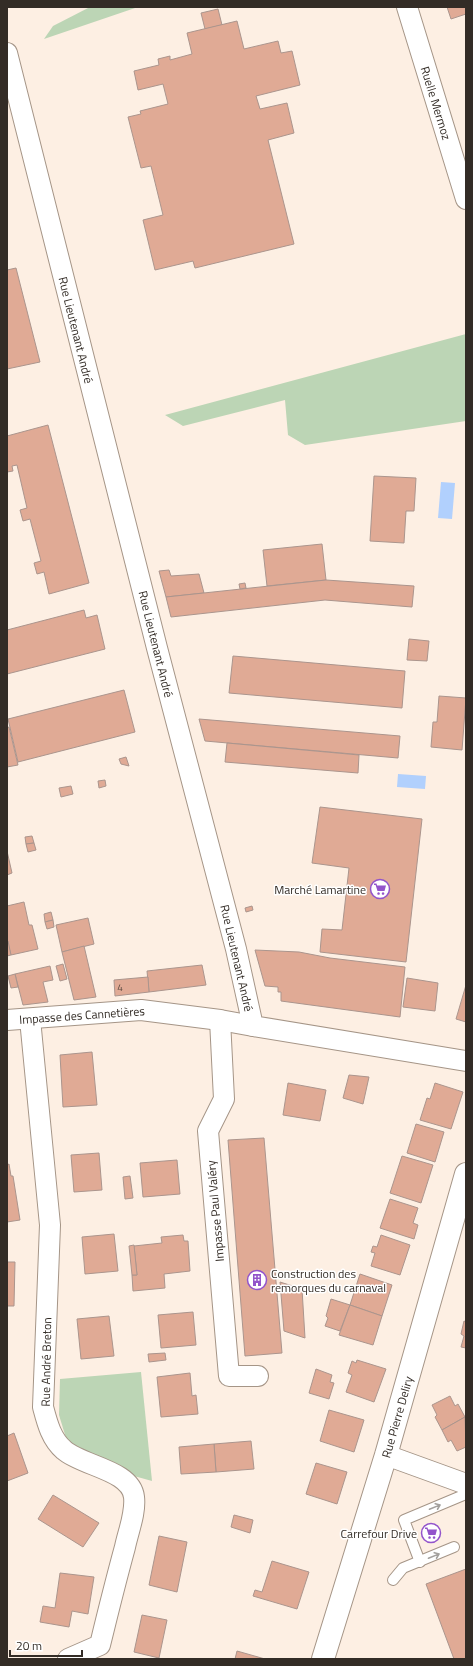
<svg xmlns="http://www.w3.org/2000/svg" width="473" height="1666" viewBox="0 0 473 1666" font-family="'Titillium Web',sans-serif">
  <style>
    .green { fill: #bcd5b5 }
    .water { fill: #b1d0fd }
    .building { fill: #e0aa95; stroke: #ab958d }
    .lines { fill: none; stroke-linecap: round; stroke-linejoin: round }
    .lane-casing { stroke: #a59587; stroke-width: 12 }
    .street-casing { stroke: #a59587; stroke-width: 22 }
    .secondary-casing { stroke: #a59587; stroke-width: 24 }
    .lane { stroke: #fff; stroke-width: 10 }
    .street { stroke: #fff; stroke-width: 20 }
    .secondary { stroke: #fff; stroke-width: 22 }
    .oneway { stroke: #a3a09d }
    .labels { text-anchor: middle; dominant-baseline: central; stroke-width: 3; stroke-linejoin: round; paint-order: stroke }
    .number-label { font-size: 10px; fill: #5e4c42 }
    .street-label { font-size: 12px; fill: #332c26; stroke: #fff }
    .poi-label { font-size: 12px; fill: #332c26; stroke: #fff; text-anchor: end }
  </style>
  <rect width="100%" height="100%" fill="#fdefe3"/>
  <!-- green -->
  <g class="green">
    <path d="M90 7H138L44 39 53 26Z"/>
    <path d="M466 334V421L305 445 288 435 285 400 183 426 165 415Z"/>
    <path d="M141 1372 152 1481 98 1466 66 1438 59 1415 60 1379Z"/>
  </g>
  <!-- water -->
  <g class="water">
    <path d="M441 482 455 483 452 519 438 518Z"/>
    <path d="M398 774 426 776 425 789 397 787Z"/>
  </g>
  <!-- building -->
  <g class="building">
    <path d="M447 7H466V14L451 19Z"/>
    <path d="M218 9 222 25 205 29 201 13Z"/>
    <path d="M237 21 244 49 278 41 281 53 292 51 300 85 256 96 260 109 287 103 294 133 268 140 294 244 195 268 193 261 155 270 143 220 163 215 151 166 141 168 128 117 141 114 140 111 168 104 163 84 138 90 134 71 159 65 158 59 170 56V60L192 54 187 33Z"/>
    <path d="M16 268 40 362 7 369V270Z"/>
    <path d="M48 425 89 583 49 594 44 572 37 574 34 563 41 561 30 519 23 521 20 510 27 508 17 465 12 466 13 471 7 472V436Z"/>
    <path d="M374 476 416 478 414 511H406L404 543 370 541Z"/>
    <path d="M322 544 326 580 267 586 263 550Z"/>
    <path d="M169 570 171 576 199 574 204 593 166 597 159 571Z"/>
    <path d="M326 580 414 586 412 607 325 600 171 617 166 597Z"/>
    <path d="M245 583 246 588 240 589 239 584Z"/>
    <path d="M84 610 86 618 97 615 105 649 7 674V630Z"/>
    <path d="M409 639 429 641 427 661 407 660Z"/>
    <path d="M233 656 405 671 402 708 229 693Z"/>
    <path d="M124 690 135 732 18 762 8 719Z"/>
    <path d="M439 696 466 698 462 750 431 747 433 722H437Z"/>
    <path d="M199 719 400 736 398 758 205 741Z"/>
    <path d="M9 727 18 765 7 767V728Z"/>
    <path d="M227 743 359 755 358 773 225 762Z"/>
    <path d="M126 757 129 766 121 764 119 759Z"/>
    <path d="M105 780 106 786 99 788 98 781Z"/>
    <path d="M71 786 73 794 61 797 59 788Z"/>
    <path d="M320 807 422 819 406 962 320 952 322 929 342 930 349 868 312 863Z"/>
    <path d="M32 836 34 843 26 844 25 837Z"/>
    <path d="M34 843 36 850 28 852 26 844Z"/>
    <path d="M7 851 12 873 7 875Z"/>
    <path d="M24 902 29 925H32L38 949 11 955 7 941V906Z"/>
    <path d="M252 906 253 910 246 912 245 908Z"/>
    <path d="M51 912 53 920 45 922 44 914Z"/>
    <path d="M88 918 94 944 62 952 56 925Z"/>
    <path d="M53 920 54 927 47 929 45 922Z"/>
    <path d="M8 941 11 955 7 956V941Z"/>
    <path d="M84 946 96 997 74 1000 62 952Z"/>
    <path d="M255 950 299 952 330 958 405 967 400 1017 281 1001V992H278V987L265 986Z"/>
    <path d="M63 964 67 979 60 981 56 966Z"/>
    <path d="M202 965 206 985 149 992 147 971Z"/>
    <path d="M50 966 53 980 43 982 48 1002 23 1005 15 974Z"/>
    <path d="M15 974 18 987 11 988 8 976Z"/>
    <path d="M148 977 149 992 115 996 114 980Z"/>
    <path d="M407 978 438 983 435 1011 403 1007Z"/>
    <path d="M466 985V1022L456 1019Z"/>
    <path d="M92 1052 97 1105 63 1107 60 1055Z"/>
    <path d="M349 1075 369 1077 363 1104 343 1098Z"/>
    <path d="M288 1083 326 1090 320 1121 283 1115Z"/>
    <path d="M435 1083 463 1092 451 1129 420 1120 427 1098 430 1099Z"/>
    <path d="M416 1124 444 1132 435 1162 407 1153Z"/>
    <path d="M264 1138 282 1353 245 1356 228 1140Z"/>
    <path d="M99 1153 102 1190 74 1192 71 1155Z"/>
    <path d="M402 1156 433 1165 421 1203 390 1193Z"/>
    <path d="M177 1160 180 1194 143 1197 140 1163Z"/>
    <path d="M9 1164 11 1176H13L20 1220 7 1222V1165Z"/>
    <path d="M130 1176 133 1198 125 1199 123 1177Z"/>
    <path d="M390 1199 418 1208 413 1223 418 1225 414 1239 380 1228Z"/>
    <path d="M114 1234 118 1271 85 1274 82 1237Z"/>
    <path d="M183 1235 184 1241H188L190 1271 164 1274 165 1288 133 1291 132 1275H137L134 1246 162 1243 161 1237Z"/>
    <path d="M381 1235 410 1245 400 1275 371 1266 375 1253 371 1252 373 1246 377 1247Z"/>
    <path d="M134 1245 137 1275H132L129 1246Z"/>
    <path d="M7 1262H15L14 1306H7Z"/>
    <path d="M360 1274 392 1285 382 1316 350 1305Z"/>
    <path d="M280 1282 302 1289 305 1338 284 1331Z"/>
    <path d="M331 1299 350 1305 340 1331 325 1326 328 1318 326 1316Z"/>
    <path d="M350 1305 382 1316 373 1345 339 1335Z"/>
    <path d="M193 1312 196 1345 161 1348 158 1315Z"/>
    <path d="M109 1316 114 1356 81 1359 77 1319Z"/>
    <path d="M464 1321 466 1322V1348L461 1347 464 1336 461 1334Z"/>
    <path d="M165 1353 166 1360 149 1362 148 1354Z"/>
    <path d="M357 1360 386 1369 374 1402 346 1392 352 1375 348 1373 352 1361 356 1363Z"/>
    <path d="M316 1369 332 1375 330 1382 334 1383 329 1399 309 1393Z"/>
    <path d="M190 1373 192 1396 196 1395 198 1414 161 1417 157 1377Z"/>
    <path d="M450 1396 455 1406 458 1404 465 1417 442 1430 435 1417 437 1415 432 1405Z"/>
    <path d="M329 1410 364 1420 354 1452 320 1441Z"/>
    <path d="M465 1417 466 1447 457 1451 451 1440 448 1442 442 1430Z"/>
    <path d="M14 1433 28 1473 7 1481V1436Z"/>
    <path d="M251 1441 254 1469 216 1472 214 1444Z"/>
    <path d="M214 1444 216 1472 181 1474 179 1447Z"/>
    <path d="M316 1463 347 1472 337 1504 306 1494Z"/>
    <path d="M53 1495 99 1523 83 1547 38 1519Z"/>
    <path d="M234 1515 253 1520 250 1533 231 1527Z"/>
    <path d="M159 1536 187 1542 177 1592 149 1585Z"/>
    <path d="M272 1561 309 1572 297 1609 253 1596 255 1590 262 1592Z"/>
    <path d="M466 1569V1659H454L426 1584Z"/>
    <path d="M60 1573 94 1577 88 1614 72 1611 69 1627 40 1622 43 1606 55 1608Z"/>
    <path d="M142 1615 167 1620 159 1658 134 1652Z"/>
    <path d="M237 1651 265 1659H235Z"/>
  </g>
  <g class="lines">
    <defs>
      <g id="lane">
        <path d="M420 1562 404 1520 466 1494"/>
        <path d="M393 1580 403 1568 454 1547"/>
      </g>
      <g id="street">
        <path d="M407 7 466 199"/>
        <path d="M7 53 157 648 236 949 253 1026 466 1061"/>
        <path d="M30 1019 50 1225 43 1407C47 1422 51 1439 64 1450 82 1466 131 1470 134 1497 136 1513 128 1532 125 1547 116 1580 108 1612 100 1645L68 1659"/>
        <path d="M7 1020 141 1010 220 1020 253 1026"/>
        <path d="M220 1020 224 1099 208 1131 229 1376H258"/>
        <path d="M386 1455 466 1484"/>
      </g>
      <path id="secondary" d="M323 1659 386 1455 466 1174"/>
    </defs>
    <!-- lane casing -->
    <use href="#lane" class="lane-casing"/>
    <!-- street casing -->
    <use href="#street" class="street-casing"/>
    <!-- secondary casing -->
    <use href="#secondary" class="secondary-casing"/>
    <!-- lane -->
    <use href="#lane" class="lane"/>
    <!-- street -->
    <use href="#street" class="street"/>
    <!-- secondary -->
    <use href="#secondary" class="secondary"/>
  </g>
  <!-- one-way arrows -->
  <defs><path id="oneway-shaft" d="M-6 0H5M1.5-3L5.5 0L1.5 3" fill="none" stroke-width="1.6" stroke-linecap="round" stroke-linejoin="round"/></defs>
  <g class="oneway">
    <use href="#oneway-shaft" transform="translate(435 1507) rotate(-22)"/>
    <use href="#oneway-shaft" transform="translate(434 1556) rotate(-22)"/>
  </g>
  <!-- icons -->
  <defs>
    <symbol id="supermarket-ring" viewBox="-11 -11 22 22"><circle r="9.5" fill="#fff" stroke="#9354cb" stroke-width="1.5"/><path d="M-6-5.5h2.5l.6 2H6L4.5 2H-2.5L-4.4-4H-6ZM-1.5 3.2a1.3 1.3 0 1 0 .1 0ZM3 3.2a1.3 1.3 0 1 0 .1 0Z" fill="#9354cb"/></symbol>
    <symbol id="building-ring" viewBox="-11 -11 22 22"><circle r="9.5" fill="#fff" stroke="#9354cb" stroke-width="1.5"/><path d="M-4-6H4V6H1V3H-1V6H-4ZM-2.5-4.3h1.7v1.8h-1.7ZM.8-4.3h1.7v1.8H.8ZM-2.5-1h1.7V.8h-1.7ZM.8-1h1.7V.8H.8Z" fill="#9354cb"/></symbol>
  </defs>
  <g fill-rule="evenodd">
    <use href="#supermarket-ring" x="369" y="878" width="22" height="22"/>
    <use href="#building-ring" x="246" y="1269" width="22" height="22"/>
    <use href="#supermarket-ring" x="420" y="1522" width="22" height="22"/>
  </g>
  <g class="labels">
    <!-- number labels -->
    <g class="number-label">
      <text x="120" y="987">4</text>
    </g>
    <!-- street labels -->
    <g class="street-label">
      <text transform="translate(436 103) rotate(73)">Ruelle Mermoz</text>
      <text transform="translate(76 330) rotate(76)">Rue Lieutenant André</text>
      <text transform="translate(156 644) rotate(76)">Rue Lieutenant André</text>
      <text transform="translate(237 958) rotate(77)">Rue Lieutenant André</text>
      <text transform="translate(82 1015) rotate(-4)">Impasse des Cannetières</text>
      <text transform="translate(215 1211) rotate(-95)">Impasse Paul Valéry</text>
      <text transform="translate(46 1362) rotate(-89)">Rue André Breton</text>
      <text transform="translate(397 1417) rotate(-74)">Rue Pierre Deliry</text>
    </g>
    <!-- poi labels -->
    <g class="poi-label">
      <text x="366" y="889">Marché Lamartine</text>
      <text x="271" y="1273" text-anchor="start">Construction des<tspan x="271" dy="14">remorques du carnaval</tspan></text>
      <text x="417" y="1533">Carrefour Drive</text>
    </g>
  </g>
  <!-- border -->
  <rect width="473" height="1666" fill="none" stroke="#332c26" stroke-width="16"/>
  <!-- scale -->
  <path d="M10 1650v6h72v-6" fill="none" stroke="#332c26" stroke-width="2"/>
  <text x="16" y="1650" font-size="12" fill="#332c26" stroke="#ffffff" stroke-width="3" paint-order="stroke">20 m</text>
</svg>
